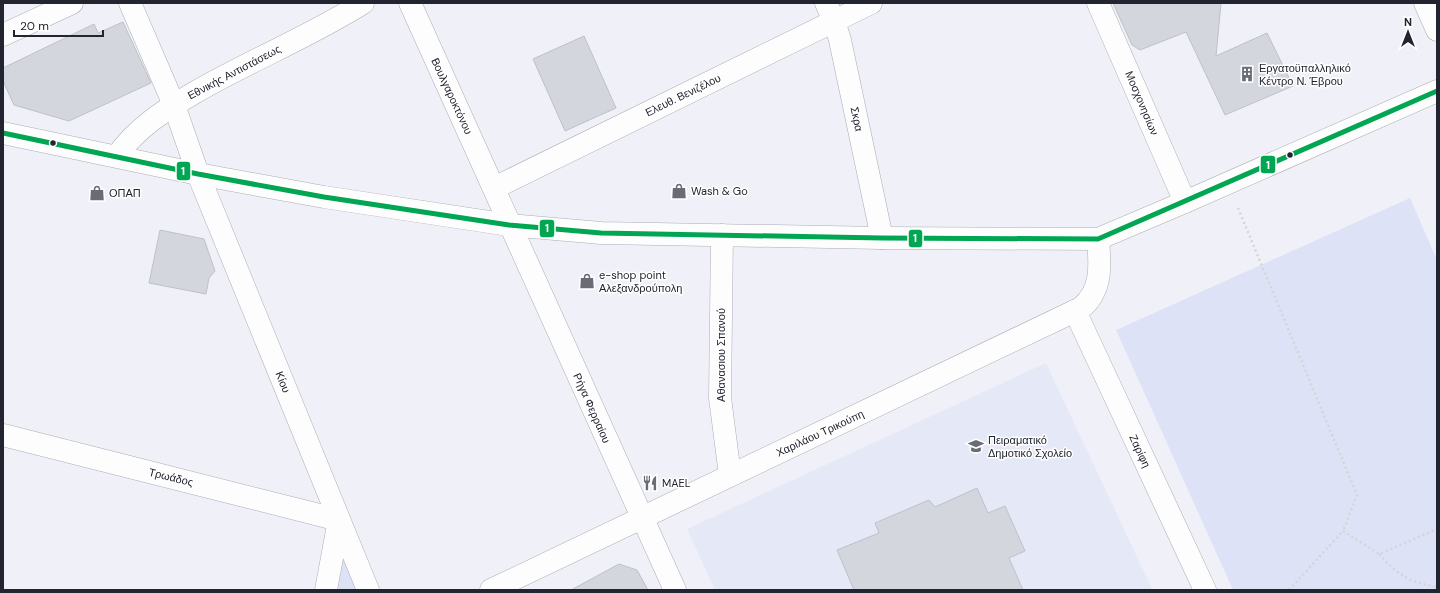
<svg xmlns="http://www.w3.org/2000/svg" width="1440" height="593" viewBox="0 0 1440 593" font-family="'DM Sans',sans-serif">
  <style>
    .built { fill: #e4e8f7 }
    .green { fill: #dee2f6 }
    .building { fill: #d4d6de; stroke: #bec1c9 }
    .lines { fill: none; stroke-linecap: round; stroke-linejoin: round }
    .minor-casing { stroke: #acadb5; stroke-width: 23 }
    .major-casing { stroke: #acadb5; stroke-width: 23 }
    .path { stroke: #d4d5d7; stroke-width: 2.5; stroke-dasharray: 2 3; stroke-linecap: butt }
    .minor { stroke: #fdfdfe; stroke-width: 22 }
    .major { stroke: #fdfdfe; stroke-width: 22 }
    .bus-1-casing { stroke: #fff; stroke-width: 8 }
    .bus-1 { stroke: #00a651; stroke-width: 5 }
    .bus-dot { fill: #22242f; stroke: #fff; stroke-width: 1.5 }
    .labels { text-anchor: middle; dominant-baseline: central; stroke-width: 3; stroke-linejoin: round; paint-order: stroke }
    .poi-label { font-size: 11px; fill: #22242f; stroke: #fff; text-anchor: start }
    .street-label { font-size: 11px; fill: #22242f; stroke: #fff }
    .line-badge { stroke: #fff; stroke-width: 1.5 }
    .badge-label { font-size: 11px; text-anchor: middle; font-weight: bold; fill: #fff }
  </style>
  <rect width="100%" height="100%" fill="#f0f1f8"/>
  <!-- built -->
  <path class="built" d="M1046 363 1152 589 715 590 687 529Z"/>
  <!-- green -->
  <g class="green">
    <path d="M1410 198 1437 260V590H1233L1116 330Z"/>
    <path d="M341 552 359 590H335Z"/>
  </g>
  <!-- building -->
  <g class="building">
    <path d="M1113 3H1221L1216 56 1267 33 1293 86 1225 115 1186 32 1140 50 1132 45Z"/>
    <path d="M123 22 151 83 69 121 14 105 3 81V68L94 24 98 33Z"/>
    <path d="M584 36 616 108 565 131 533 59Z"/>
    <path d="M160 230 204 239 215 271 209 278 206 294 149 283Z"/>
    <path d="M977 488 988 513 1005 506 1025 551 1009 558 1023 590H854L837 550 879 533 875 523 929 500 935 507Z"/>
    <path d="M619 564 637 570 648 590H571Z"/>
  </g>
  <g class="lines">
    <defs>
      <g id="minor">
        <path d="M130 3 174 105 198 174 368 590"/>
        <path d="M410 3 675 590"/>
        <path d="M826 3 834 21 840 40 882 238"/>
        <path d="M1098 3 1185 202"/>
        <path d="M1425 3 1437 30"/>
        <path d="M3 35 72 3"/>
        <path d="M117 156C136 128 165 110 194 93 249 61 309 37 363 3"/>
        <path d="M494 188 871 3"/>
        <path d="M722 235 720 398 730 475"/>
        <path d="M1075 311 1205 590"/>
        <path d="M3 435 339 520"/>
        <path d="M326 590 339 520"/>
        <path d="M491 590 1081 308C1103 290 1100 264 1098 239"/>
      </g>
      <path id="major" d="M3 133 198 174 324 197 509 225 601 233 882 238 1098 239 1185 202 1437 91"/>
    </defs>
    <!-- minor casing -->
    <use href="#minor" class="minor-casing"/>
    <!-- major casing -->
    <use href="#major" class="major-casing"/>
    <!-- path -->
    <g class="path">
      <path d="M1238 208 1357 495 1343 531"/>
      <path d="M1379 554C1398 575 1408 582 1437 587"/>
      <path d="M1289 590 1343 531 1379 554 1437 529"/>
    </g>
    <!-- minor -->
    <use href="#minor" class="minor"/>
    <!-- major -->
    <use href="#major" class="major"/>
    <defs>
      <path id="bus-1" d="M3 133 198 174 324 197 509 225 601 233 882 238 1098 239 1437 91"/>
    </defs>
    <!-- bus-1 casing -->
    <use href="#bus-1" class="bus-1-casing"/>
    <!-- bus-1 -->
    <use href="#bus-1" class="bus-1"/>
  </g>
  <!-- icons -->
  <defs>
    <symbol id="building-bare" viewBox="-9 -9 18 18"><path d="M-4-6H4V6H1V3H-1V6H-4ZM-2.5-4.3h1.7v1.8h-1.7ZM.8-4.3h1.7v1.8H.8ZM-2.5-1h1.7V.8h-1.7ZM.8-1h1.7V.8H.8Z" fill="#6a6c75" stroke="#fff" stroke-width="2.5" paint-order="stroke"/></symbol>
    <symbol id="shop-bare" viewBox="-9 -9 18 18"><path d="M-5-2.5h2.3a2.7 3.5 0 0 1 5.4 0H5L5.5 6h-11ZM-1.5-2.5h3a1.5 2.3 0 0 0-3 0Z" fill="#6a6c75" stroke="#fff" stroke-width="2.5" paint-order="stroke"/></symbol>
    <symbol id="school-bare" viewBox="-9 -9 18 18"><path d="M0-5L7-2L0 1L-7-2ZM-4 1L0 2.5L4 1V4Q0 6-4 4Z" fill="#6a6c75" stroke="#fff" stroke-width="2.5" paint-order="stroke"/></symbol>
    <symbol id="restaurant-bare" viewBox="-9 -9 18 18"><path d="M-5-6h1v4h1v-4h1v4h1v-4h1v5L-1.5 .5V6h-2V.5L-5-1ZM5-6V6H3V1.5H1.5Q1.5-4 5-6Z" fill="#6a6c75" stroke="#fff" stroke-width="2.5" paint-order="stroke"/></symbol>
  </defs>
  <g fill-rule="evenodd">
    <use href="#building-bare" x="1236" y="63" width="22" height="22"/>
    <use href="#shop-bare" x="668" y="180" width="22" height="22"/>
    <use href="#shop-bare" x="86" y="182" width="22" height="22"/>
    <use href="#shop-bare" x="576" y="270" width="22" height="22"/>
    <use href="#school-bare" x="965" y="435" width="22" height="22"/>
    <use href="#restaurant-bare" x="639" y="472" width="22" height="22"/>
  </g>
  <!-- markers -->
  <g class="bus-dot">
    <circle cx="53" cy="143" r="3.5"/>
    <circle cx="1290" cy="155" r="3.5"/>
  </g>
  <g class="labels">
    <!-- poi labels -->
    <g class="poi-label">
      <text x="1259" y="68">Εργατοϋπαλληλικό<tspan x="1259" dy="13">Κέντρο Ν. Έβρου</tspan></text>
      <text x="691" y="191">Wash &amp; Go</text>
      <text x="109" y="193">ΟΠΑΠ</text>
      <text x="599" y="275">e-shop point<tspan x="599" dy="13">Αλεξανδρούπολη</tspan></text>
      <text x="988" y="440">Πειραματικό<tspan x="988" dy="13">Δημοτικό Σχολείο</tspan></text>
      <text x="662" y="483">MAEL</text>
    </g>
    <!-- street labels -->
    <g class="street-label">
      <text transform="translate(234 72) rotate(-28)">Εθνικής Αντιστάσεως</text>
      <text transform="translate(683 95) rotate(-26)">Ελευθ. Βενιζέλου</text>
      <text transform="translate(452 96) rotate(65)">Βουλγαροκτόνου</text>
      <text transform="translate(1142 103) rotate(67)">Μοσχονησίων</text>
      <text transform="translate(857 119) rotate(78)">Σκρα</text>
      <text transform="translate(721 355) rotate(-90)">Αθανασιου Σπανού</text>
      <text transform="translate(283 382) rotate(68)">Κίου</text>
      <text transform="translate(592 408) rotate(66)">Ρήγα Φερραίου</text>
      <text transform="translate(820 433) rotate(-25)">Χαριλάου Τρικούπη</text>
      <text transform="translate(1140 451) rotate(65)">Ζαρίφη</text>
      <text transform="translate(171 477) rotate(14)">Τρωάδος</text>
    </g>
  </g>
  <g class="line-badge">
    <rect x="1260" y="155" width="16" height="19" rx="4" fill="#00a651"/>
    <rect x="176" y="161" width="15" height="20" rx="4" fill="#00a651"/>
    <rect x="539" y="219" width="16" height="19" rx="4" fill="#00a651"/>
    <rect x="908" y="229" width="15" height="19" rx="4" fill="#00a651"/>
  </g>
  <g class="badge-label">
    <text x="1268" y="169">1</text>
    <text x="183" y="175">1</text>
    <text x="547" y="232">1</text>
    <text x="915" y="242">1</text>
  </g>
  <!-- border -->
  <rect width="1440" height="593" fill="none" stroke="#22242f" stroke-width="8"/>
  <!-- north arrow -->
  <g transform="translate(1408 32)" stroke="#ffffff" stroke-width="3" paint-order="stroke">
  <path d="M0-3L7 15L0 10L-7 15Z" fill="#22242f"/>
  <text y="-6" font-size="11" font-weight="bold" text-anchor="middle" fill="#22242f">N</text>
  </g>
  <!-- scale -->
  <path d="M14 30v6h89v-6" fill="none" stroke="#22242f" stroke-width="2"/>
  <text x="20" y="30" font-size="12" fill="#22242f" stroke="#ffffff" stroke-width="3" paint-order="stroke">20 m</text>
</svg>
